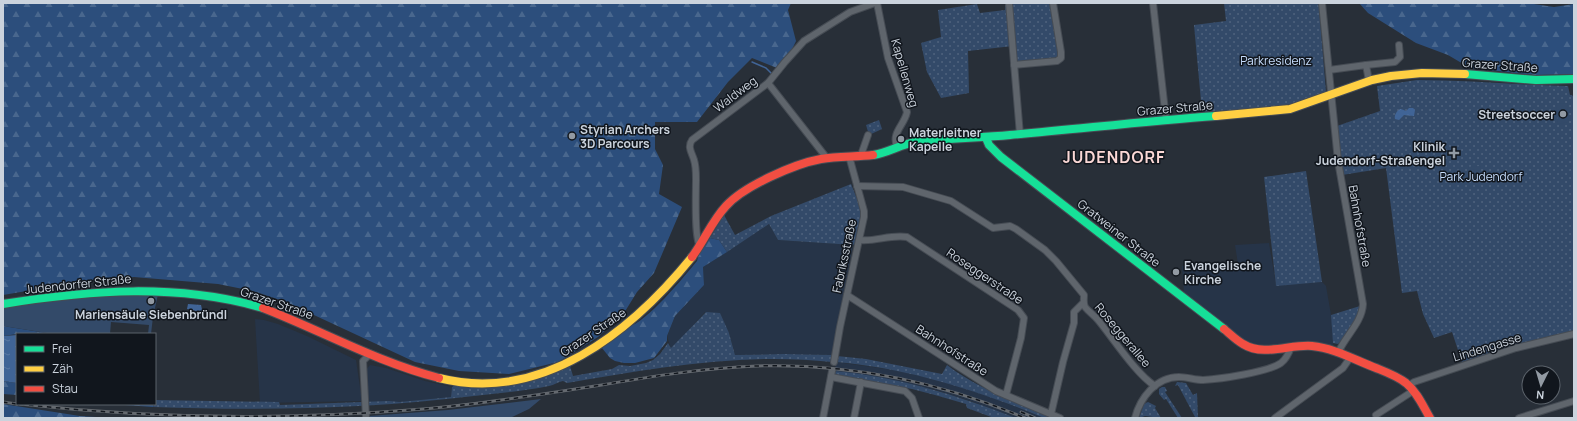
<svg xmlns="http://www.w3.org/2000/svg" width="1577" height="421" viewBox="0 0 1577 421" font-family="Manrope,sans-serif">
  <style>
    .built { fill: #263448 }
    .grass { fill: url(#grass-dots) }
    .forest { fill: url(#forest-firs) }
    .garden { fill: #334a69 }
    .water { fill: url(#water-ripples) }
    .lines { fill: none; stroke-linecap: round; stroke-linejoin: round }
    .stream { stroke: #406496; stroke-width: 1.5 }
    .street-casing { stroke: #464c54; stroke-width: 8 }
    .fast-casing { stroke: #464c54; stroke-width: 10 }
    .slow-casing { stroke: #464c54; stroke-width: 10 }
    .jam-casing { stroke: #464c54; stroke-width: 10 }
    .street { stroke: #5f656c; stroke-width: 6 }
    .fast { stroke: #16e098; stroke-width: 8 }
    .slow { stroke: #ffcf43; stroke-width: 8 }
    .jam { stroke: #f24e42; stroke-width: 8 }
    .rail-casing { stroke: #64696f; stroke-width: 3 }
    .rail { stroke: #11161d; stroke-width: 1.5; stroke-dasharray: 4.5; stroke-linecap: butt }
    .poi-dot { fill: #929aa3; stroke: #11161d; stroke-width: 1.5 }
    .labels { text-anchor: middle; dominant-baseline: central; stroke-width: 3; stroke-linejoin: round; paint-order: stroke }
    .park-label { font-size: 12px; fill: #c6ddfd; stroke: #11161d }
    .street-label { font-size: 12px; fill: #cbd3dd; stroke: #11161d }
    .poi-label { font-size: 12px; font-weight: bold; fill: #cbd3dd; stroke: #11161d; text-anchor: start }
    .district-label { font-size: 16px; font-weight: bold; letter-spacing: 1px; fill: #fbd8d6; stroke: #11161d }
  </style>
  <defs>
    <pattern id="grass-dots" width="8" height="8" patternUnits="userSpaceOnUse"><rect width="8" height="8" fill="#334a69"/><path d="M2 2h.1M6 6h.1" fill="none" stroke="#4f637e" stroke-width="1.8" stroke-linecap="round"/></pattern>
    <pattern id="forest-firs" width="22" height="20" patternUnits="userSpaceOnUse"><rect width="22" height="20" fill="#2c4e7c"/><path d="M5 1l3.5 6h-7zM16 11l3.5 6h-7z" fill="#49678e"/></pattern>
    <pattern id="water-ripples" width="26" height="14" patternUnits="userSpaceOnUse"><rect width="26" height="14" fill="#406496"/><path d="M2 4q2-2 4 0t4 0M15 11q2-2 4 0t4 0" fill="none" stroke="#5a79a4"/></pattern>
  </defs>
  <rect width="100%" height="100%" fill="#282f38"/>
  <!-- built -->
  <g class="built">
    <path d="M769 224 778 240 853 245 832 355 784 354 735 355 729 333 705 312 671 349 667 336 675 316 704 285 703 267Z"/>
    <path d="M1269 243 1276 285 1322 282 1326 286 1333 326V347L1252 348 1184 294 1182 266H1211L1238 264 1235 245Z"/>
    <path d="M255 319 264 320 278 324 307 336 356 360 362 401 260 403Z"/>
    <path d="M836 362 894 370 938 380 986 395 1044 418H1016L971 401 933 389 889 379 840 373 835 371Z"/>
    <path d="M370 365 386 368 425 381 452 387 451 397 399 402H367L366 370Z"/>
  </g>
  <!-- grass -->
  <g class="grass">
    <path d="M1005 3H1053L1059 57 1056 59 1015 63 1013 46 968 51 969 93 941 98 927 72 921 43 941 37 938 10 977 4 980 13 1005 10Z"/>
    <path d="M1224 3H1320L1321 8H1319L1326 92 1312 98H1310C1295 108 1225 110 1202 112L1194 25 1226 21Z"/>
    <path d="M1417 80C1468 80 1518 85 1568 86L1570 95H1572L1574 98V332L1537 340 1462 362 1452 332 1434 338 1423 314 1417 291 1402 293 1386 168 1342 175 1337 126 1380 111 1377 86Z"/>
    <path d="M1163 108V116L1151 117 1150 109Z"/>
    <path d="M879 120 882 129 869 135 866 125Z"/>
    <path d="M1306 171 1322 282 1276 286 1264 177Z"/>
    <path d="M851 184 862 211 856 243 853 245 778 240 769 224 727 252 719 240 710 238 724 215 735 235 771 216Z"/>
    <path d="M1360 306C1360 318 1345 336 1338 344L1333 343 1331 315Z"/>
    <path d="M706 312 720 313 729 333 735 355 784 354 832 355V362C743 352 655 368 567 383L563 381C558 382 554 385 549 386 524 391 499 393 474 396 367 409 260 411 153 407L155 400 279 402 280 405 389 401 399 402 451 397 452 387 457 384 547 375 570 366 573 376 612 369 619 365 630 366 646 363 653 360 660 354 668 343 671 348Z"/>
    <path d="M837 356 866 359 942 374 947 365C978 389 1017 402 1053 418H1044C976 390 908 368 835 362Z"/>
    <path d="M833 371C896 376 957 395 1016 418H994L967 408 966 404 935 395 912 389 835 375Z"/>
    <path d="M1177 382 1186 383 1193 395 1197 393 1198 418H1194L1195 417 1178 385 1175 386Z"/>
    <path d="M1162 387H1165L1167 391 1165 392 1182 418H1178L1166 399 1164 400 1159 394V389Z"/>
    <path d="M1148 402 1156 406 1155 408 1161 418 1145 416 1139 418 1144 404Z"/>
  </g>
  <!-- forest -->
  <g class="forest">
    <path d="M3 3H791L788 10 796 41 782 70 752 58 728 82 697 122H655V149L663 165 659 194 682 207 654 273 637 292 624 313 598 337 558 362 509 374 459 371 415 362 286 302 253 291 218 284 134 277 91 280 3 295Z"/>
    <path d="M1359 3H1527L1554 7 1574 4V74L1536 75 1470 68 1448 55 1416 43 1368 13Z"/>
    <path d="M710 238 719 240 727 252 703 267 704 285 675 316 667 336V341L654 358 635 363H624L615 361 610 358 602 348 628 327C647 322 684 277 697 261L699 253Z"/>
    <path d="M3 326 53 334H17L3 336Z"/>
    <path d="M3 381 17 383V395L3 394Z"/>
    <path d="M3 404 80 416 112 418H3Z"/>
    <path d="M111 404H153V407Z"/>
  </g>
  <!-- garden -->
  <g class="garden">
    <path d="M1567 103 1569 122 1558 124 1556 104Z"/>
    <path d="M1480 166 1481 178 1469 179 1468 167Z"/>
    <path d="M159 290 153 317 151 334H148L149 325 111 322 110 334H53L3 326V304L16 302Z"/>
    <path d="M541 399 529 409 510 418H370L369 416 448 410Z"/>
  </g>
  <!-- water -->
  <g class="water">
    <path d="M1409 108H1413L1415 110 1414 116 1404 115 1399 120 1395 119C1394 115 1397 110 1401 109L1406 111Z"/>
    <path d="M188 304 201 305 203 314 201 315 196 311 187 309Z"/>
    <path d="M17 335V383L3 381V336Z"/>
  </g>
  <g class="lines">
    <!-- stream -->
    <path class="stream" d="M752 62 766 68 772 74"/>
    <defs>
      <g id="street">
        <path d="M877 3 888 58 907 112C905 124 891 133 897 146"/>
        <path d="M1009 3 1020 135"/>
        <path d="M1153 3 1166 120"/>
        <path d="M1322 3 1338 161 1363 304C1362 323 1345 336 1338 353"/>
        <path d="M1014 65 1057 61 1061 58V52L1053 3"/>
        <path d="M1366 65 1395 62 1400 57 1399 45"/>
        <path d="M1329 70 1366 65 1369 81"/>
        <path d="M768 83 826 157"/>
        <path d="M861 155 868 135"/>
        <path d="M857 186 903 187 951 201 993 228 1010 226 1016 229 1045 250 1056 261 1084 295C1084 299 1083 303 1085 307 1089 312 1094 315 1098 320 1113 338 1136 374 1155 386"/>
        <path d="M860 240C875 242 891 234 907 237L1018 310 1024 318 1021 338 1006 395"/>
        <path d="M700 246C694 238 696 191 696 179 696 173 696 166 694 160 692 153 687 147 692 140L768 83 785 62 804 41 850 12 875 3"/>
        <path d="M847 295 996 391 1060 418"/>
        <path d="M834 362 840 327 864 217V211L849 156"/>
        <path d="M831 377 905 391 912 398 919 418"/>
        <path d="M1408 386 1414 382 1516 348 1574 334"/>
        <path d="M1051 414 1063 362 1074 323V312L1083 303"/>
        <path d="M1376 415 1413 391"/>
        <path d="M366 418 363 361 370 354"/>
        <path d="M823 418 832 371"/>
        <path d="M854 418 861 382"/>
        <path d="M1135 418C1140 398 1156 377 1179 377 1187 377 1195 380 1203 380 1221 379 1268 372 1281 363 1286 359 1289 353 1291 347"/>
        <path d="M1275 418 1343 368 1350 358"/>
        <path d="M1519 418 1574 401"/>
      </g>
      <g id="fast">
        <path d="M1465 74 1536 80 1574 79"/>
        <path d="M986 138 989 145 1001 157 1224 329"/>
        <path d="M873 155C888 153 901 144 916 142 947 138 979 138 1010 135 1079 129 1147 121 1216 116"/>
        <path d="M3 304C90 290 177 283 263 308"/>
      </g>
      <g id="slow">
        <path d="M1216 116 1290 109 1372 80 1391 76 1422 73 1465 74"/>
        <path d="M439 378C542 404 631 332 692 257"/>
      </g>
      <g id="jam">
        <path d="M692 257C704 241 712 221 726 206 744 186 794 164 821 159 838 156 855 157 873 155"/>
        <path d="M263 308C322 331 377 362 439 378"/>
        <path d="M1224 329C1230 334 1236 340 1243 344 1264 357 1290 344 1312 346 1334 348 1355 360 1376 368 1386 372 1397 376 1406 383 1417 392 1423 406 1430 418"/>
      </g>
    </defs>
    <!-- street casing -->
    <use href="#street" class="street-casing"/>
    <!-- fast casing -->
    <use href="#fast" class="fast-casing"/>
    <!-- slow casing -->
    <use href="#slow" class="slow-casing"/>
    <!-- jam casing -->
    <use href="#jam" class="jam-casing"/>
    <!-- street -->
    <use href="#street" class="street"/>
    <!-- fast -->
    <use href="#fast" class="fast"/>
    <!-- slow -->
    <use href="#slow" class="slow"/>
    <!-- jam -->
    <use href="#jam" class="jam"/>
    <defs>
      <g id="rail">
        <path d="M3 402 17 404"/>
        <path d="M20 404C154 419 289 420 423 409 481 404 538 395 595 386 649 377 702 368 757 366 850 363 940 382 1025 418"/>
        <path d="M1021 412 1035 418"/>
      </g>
    </defs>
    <!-- rail casing -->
    <use href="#rail" class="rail-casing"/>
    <!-- rail -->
    <use href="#rail" class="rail"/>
  </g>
  <!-- markers -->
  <g class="poi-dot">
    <circle cx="1563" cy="114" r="4"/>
    <circle cx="572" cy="136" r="4"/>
    <circle cx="901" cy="139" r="4"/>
    <path d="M1452 147h4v4h4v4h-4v4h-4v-4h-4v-4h4z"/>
    <circle cx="1176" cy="272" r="4"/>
    <circle cx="151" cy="301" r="4"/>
  </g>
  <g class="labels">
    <!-- park labels -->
    <g class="park-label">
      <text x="1276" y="60">Parkresidenz</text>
      <text x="1481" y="176">Park Judendorf</text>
    </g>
    <!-- street labels -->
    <g class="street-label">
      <text transform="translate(1500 65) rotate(4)">Grazer Straße</text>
      <text transform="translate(905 73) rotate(74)">Kapellenweg</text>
      <text transform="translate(735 94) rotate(-37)">Waldweg</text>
      <text transform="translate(1175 108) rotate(-5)">Grazer Straße</text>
      <text transform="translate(1360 226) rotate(80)">Bahnhofstraße</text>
      <text transform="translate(1119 233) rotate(38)">Gratweiner Straße</text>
      <text transform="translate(844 256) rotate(-78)">Fabriksstraße</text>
      <text transform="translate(985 276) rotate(34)">Roseggerstraße</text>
      <text transform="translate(78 284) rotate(-6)">Judendorfer Straße</text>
      <text transform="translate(277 303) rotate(19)">Grazer Straße</text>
      <text transform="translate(593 332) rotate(-34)">Grazer Straße</text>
      <text transform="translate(1123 335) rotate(50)">Roseggerallee</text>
      <text transform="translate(1487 347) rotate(-17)">Lindengasse</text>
      <text transform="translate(952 350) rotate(33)">Bahnhofstraße</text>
    </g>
    <!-- poi labels -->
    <g class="poi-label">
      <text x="1555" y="114" text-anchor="end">Streetsoccer</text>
      <text x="580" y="129">Styrian Archers<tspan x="580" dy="14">3D Parcours</tspan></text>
      <text x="909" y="132">Materleitner<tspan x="909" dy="14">Kapelle</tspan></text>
      <text x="1445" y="146" text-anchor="end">Klinik<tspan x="1445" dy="14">Judendorf-Straßengel</tspan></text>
      <text x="1184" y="265">Evangelische<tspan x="1184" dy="14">Kirche</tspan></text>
      <text x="151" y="314" text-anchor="middle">Mariensäule Siebenbründl</text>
    </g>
    <!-- district labels -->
    <g class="district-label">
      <text x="1114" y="157">JUDENDORF</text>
    </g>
  </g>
  <!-- border -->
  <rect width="1577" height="421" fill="none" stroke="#cbd3dd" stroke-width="8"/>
  <!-- legend -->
  <rect x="16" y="333" width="140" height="72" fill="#11161d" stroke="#5b626a"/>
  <rect x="24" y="346" width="20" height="6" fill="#16e098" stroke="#5b626a"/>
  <text x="52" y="353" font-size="12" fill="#cbd3dd">Frei</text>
  <rect x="24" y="366" width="20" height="6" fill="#ffcf43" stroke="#5b626a"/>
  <text x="52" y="373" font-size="12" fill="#cbd3dd">Zäh</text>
  <rect x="24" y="386" width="20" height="6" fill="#f24e42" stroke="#5b626a"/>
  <text x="52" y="393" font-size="12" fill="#cbd3dd">Stau</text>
  <!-- north arrow -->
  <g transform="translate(1541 385) rotate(185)"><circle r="19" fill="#11161d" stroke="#5b626a"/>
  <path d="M0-3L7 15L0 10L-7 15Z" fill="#929aa3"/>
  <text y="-6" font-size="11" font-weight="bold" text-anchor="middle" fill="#cbd3dd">N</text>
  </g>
</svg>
